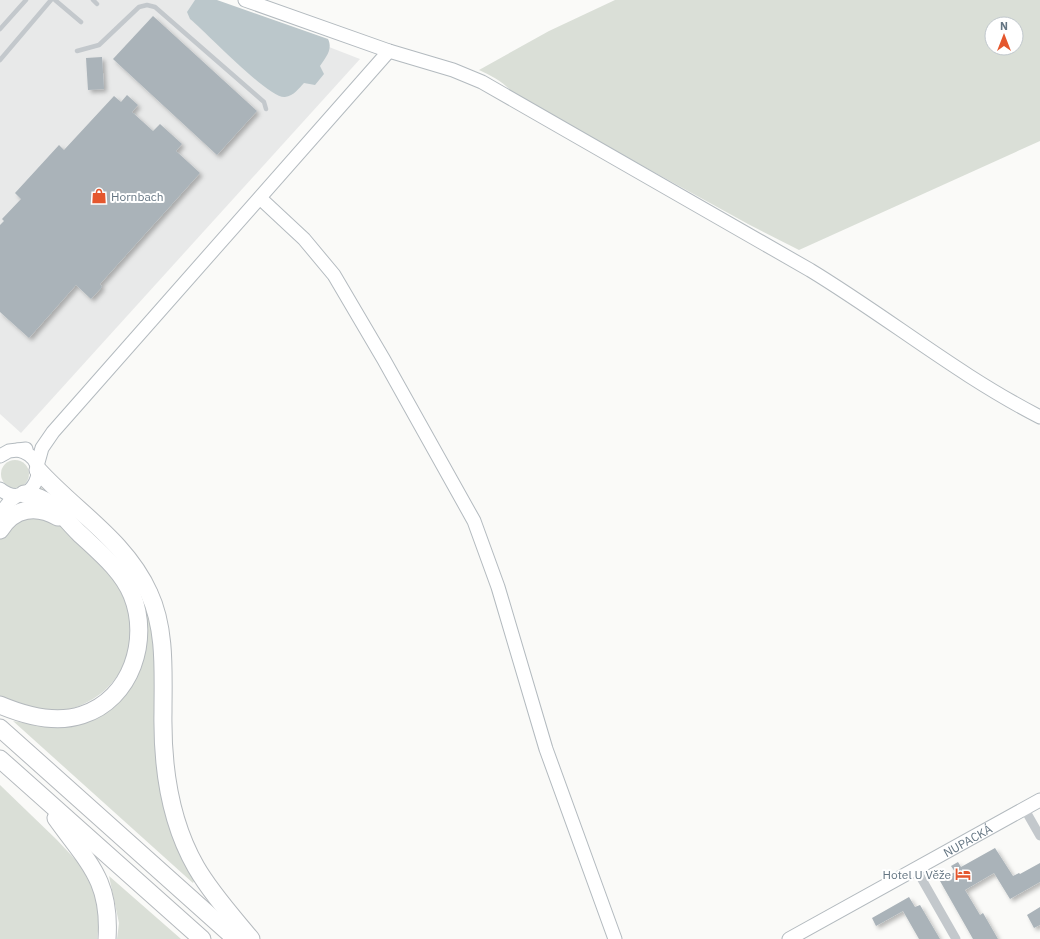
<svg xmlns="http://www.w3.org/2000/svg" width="1040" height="939" viewBox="0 0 1040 939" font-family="'IBM Plex Sans',sans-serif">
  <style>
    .built { fill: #e8e9e9 }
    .green { fill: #dadfd7; fill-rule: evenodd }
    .water { fill: #bbc7cb }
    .building { fill: #aab3b9; filter: url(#shadow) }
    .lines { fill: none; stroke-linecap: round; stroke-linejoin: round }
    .secondary-casing { stroke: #b3babf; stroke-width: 15 }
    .highway-casing { stroke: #b4b9bd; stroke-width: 19 }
    .lane { stroke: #c3c8cc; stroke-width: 4.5 }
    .street { stroke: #c3c8cc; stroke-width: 9 }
    .secondary { stroke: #fff; stroke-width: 13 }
    .highway { stroke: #fff; stroke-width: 17 }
    .labels { text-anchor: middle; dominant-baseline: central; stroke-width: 4; stroke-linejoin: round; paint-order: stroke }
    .poi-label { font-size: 12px; fill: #657683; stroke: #fff; text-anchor: start }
    .street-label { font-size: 12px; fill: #657683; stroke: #fff }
  </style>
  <defs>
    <filter id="shadow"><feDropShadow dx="3" dy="3" stdDeviation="2" flood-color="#0004"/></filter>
  </defs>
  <rect width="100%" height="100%" fill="#fafaf8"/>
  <!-- built -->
  <path class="built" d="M0 0H207L360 59 21 433 0 414Z"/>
  <!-- green -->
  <g class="green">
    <path d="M615 0H1040V141L799 250 748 224 514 95C506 83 492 76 479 70L549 31ZM992 24H1016V48H992Z"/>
    <circle cx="15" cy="474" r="14"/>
    <path d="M41 487 123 561 150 614 156 646 170 827 194 881 193 883 13 721 43 726 81 722 145 651C148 633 147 619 141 601L38 490Z"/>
    <path d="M22 516C30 517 42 515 49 518 65 524 77 540 89 551 102 565 119 581 125 599 129 610 133 623 132 635 128 682 87 716 40 711 27 710 12 701 0 697V539L9 522Z"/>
    <path d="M0 785 57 840 89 874 98 898 100 915 97 939H0Z"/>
    <path d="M109 876 181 939H117L119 923Z"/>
  </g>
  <!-- water -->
  <path class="water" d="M195 0H217L328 39C333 49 326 57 320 66L324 74 315 85 304 83C299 88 294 96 285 97 269 99 206 32 190 19L187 12Z"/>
  <!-- building -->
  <g class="building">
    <path d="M153 16 257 111 217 155 113 59Z"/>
    <path d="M102 57 104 89 88 90 86 58Z"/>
    <path d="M127 95 138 105 132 112 153 131 160 124 182 144 176 151 200 173 100 284 102 287 91 299 76 285 29 338 0 312V225L4 221 2 219 21 199 15 193 59 145 64 150 114 96 121 102Z"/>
    <path d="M995 848 1013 876 1019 873 1020 874 1040 863V882L1010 899 994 873 965 890 980 915 983 913 998 939H973L940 881 955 872 951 866 958 862 961 867Z"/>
    <path d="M909 897 915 907 920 905 940 939H919L903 911 876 926 872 918Z"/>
    <path d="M1040 907V925L1034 928 1027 915Z"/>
  </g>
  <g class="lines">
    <defs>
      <g id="secondary">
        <path d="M245 0 389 51 453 70 482 82 810 270C889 318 958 375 1040 417"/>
        <path d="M260 198 304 239 334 275 384 360 474 521 498 587 546 749 615 939"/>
        <path d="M0 456 9 451 26 449"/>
        <path d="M37 466 42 448 53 432 389 51"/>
        <path d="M0 489C30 514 58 460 18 450"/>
        <path d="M0 514 10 501 18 495"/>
        <path id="s1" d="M789 939 1040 800"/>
      </g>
      <g id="highway">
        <path d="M38 470C75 511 126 541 149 593 166 629 163 673 163 712 162 765 169 820 196 867 211 893 232 916 251 939"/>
        <path d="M0 530C14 507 37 505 58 517"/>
        <path d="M0 705C26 716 55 724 82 715 132 699 150 639 132 595 122 570 98 551 79 533 60 514 52 498 24 494"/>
        <path d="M0 728 236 939"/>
        <path d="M0 759 202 939"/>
        <path d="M56 818C88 863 111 880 107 939"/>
      </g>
    </defs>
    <!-- secondary casing -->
    <use href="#secondary" class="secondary-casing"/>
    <!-- highway casing -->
    <use href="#highway" class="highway-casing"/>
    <!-- lane -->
    <g class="lane">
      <path d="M55 0 81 22"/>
      <path d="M93 0 97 4"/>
      <path d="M0 29 26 0"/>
      <path d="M77 51 99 45 139 7 147 5 155 7 264 102 266 109"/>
      <path d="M0 60 51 0"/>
    </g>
    <!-- street -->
    <g class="street">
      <path d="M1024 808 1040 836"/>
      <path d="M916 869 956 939"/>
    </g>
    <!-- secondary -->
    <use href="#secondary" class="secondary"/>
    <!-- highway -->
    <use href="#highway" class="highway"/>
  </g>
  <!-- icons -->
  <defs>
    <symbol id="shop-bare" viewBox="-9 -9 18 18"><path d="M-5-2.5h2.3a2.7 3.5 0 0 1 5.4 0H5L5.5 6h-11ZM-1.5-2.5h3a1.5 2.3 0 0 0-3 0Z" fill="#e4572e" stroke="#fff" stroke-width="2.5" paint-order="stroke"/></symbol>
    <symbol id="hotel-bare" viewBox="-9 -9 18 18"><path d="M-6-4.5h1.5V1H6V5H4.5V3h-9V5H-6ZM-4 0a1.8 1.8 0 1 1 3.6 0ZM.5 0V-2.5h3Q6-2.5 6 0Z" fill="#e4572e" stroke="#fff" stroke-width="2.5" paint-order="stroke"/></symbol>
  </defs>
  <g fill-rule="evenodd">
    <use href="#shop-bare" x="88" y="185" width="22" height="22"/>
    <use href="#hotel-bare" x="952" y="863" width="22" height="22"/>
  </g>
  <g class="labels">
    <!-- poi labels -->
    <g class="poi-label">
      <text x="111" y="196">Hornbach</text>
      <text x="951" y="874" text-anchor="end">Hotel U Věže</text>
    </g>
    <!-- street labels -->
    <g class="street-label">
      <text stroke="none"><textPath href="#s1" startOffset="204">NUPACKÁ</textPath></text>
    </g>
  </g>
  <!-- north arrow -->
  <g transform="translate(1004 36)"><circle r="19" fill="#ffffff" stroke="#c1c8cd"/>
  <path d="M0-3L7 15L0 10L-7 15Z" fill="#e4572e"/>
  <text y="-6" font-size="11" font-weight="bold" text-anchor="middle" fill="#657683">N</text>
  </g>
</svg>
